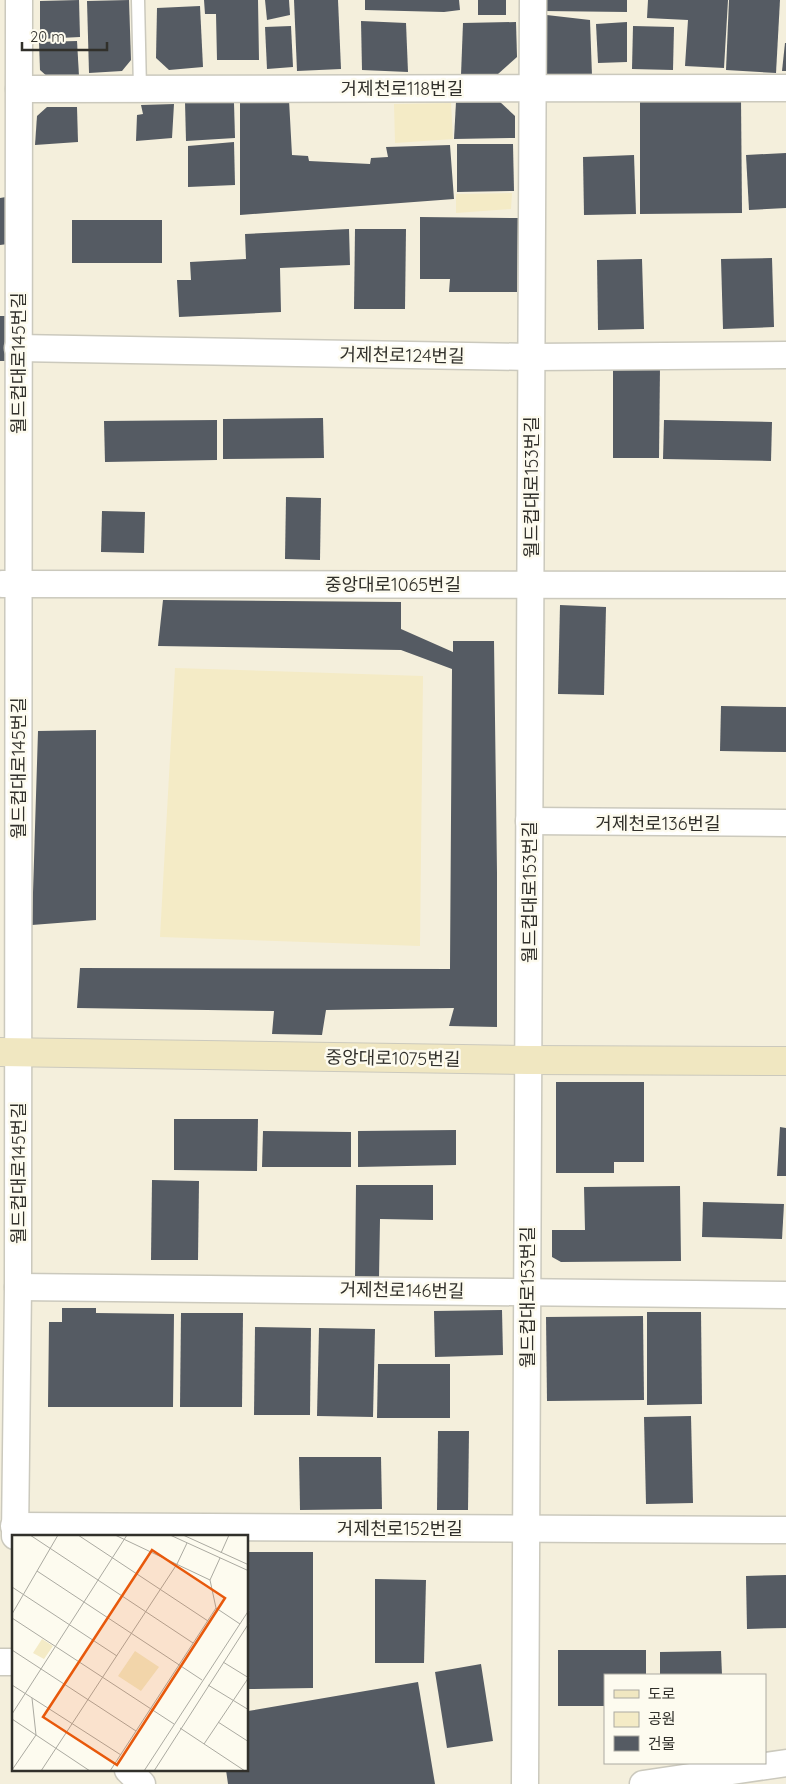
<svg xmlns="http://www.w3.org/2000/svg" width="786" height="1784" viewBox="0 0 786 1784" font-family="Quicksand,'Noto Sans KR',sans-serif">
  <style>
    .built { fill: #f4efdc; fill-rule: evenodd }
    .green { fill: #f4ebc6 }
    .building { fill: #555b63 }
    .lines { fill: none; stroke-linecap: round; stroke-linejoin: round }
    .lane-casing { stroke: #cbc9bd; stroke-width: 15 }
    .street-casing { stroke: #cbc9bd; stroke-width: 29 }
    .secondary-casing { stroke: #cbc9bd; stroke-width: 30 }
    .lane { stroke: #fff; stroke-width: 12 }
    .street { stroke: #fff; stroke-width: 26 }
    .secondary { stroke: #f0e7c1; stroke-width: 28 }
    .labels { text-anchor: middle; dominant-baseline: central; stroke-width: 5; stroke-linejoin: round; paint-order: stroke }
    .street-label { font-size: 18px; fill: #31302b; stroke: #fdfbef }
    .inset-road { fill: none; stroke: #abaaa1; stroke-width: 1 }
    .view { fill: #e8590c; fill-opacity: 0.15; stroke: #e8590c; stroke-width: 2.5 }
    .inset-edge { fill: none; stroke: #31302b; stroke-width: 2.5 }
  </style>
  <rect width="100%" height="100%" fill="#fdfbef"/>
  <!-- built -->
  <path class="built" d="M0 0H786V1784H0ZM14 1536H248V1770H14ZM605 1675H765V1763H605Z"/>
  <!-- green -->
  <g class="green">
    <path d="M451 103 453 139 395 143 394 104Z"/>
    <path d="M512 193 511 209 456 213V194Z"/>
    <path d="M175 668 423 676 420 946 160 937Z"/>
  </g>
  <!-- building -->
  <g class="building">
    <path d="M79 0 80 37 40 39V1Z"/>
    <path d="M129 0 131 60 122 71 89 73 87 1Z"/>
    <path d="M204 0H258L259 60H217L216 14H205Z"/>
    <path d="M265 0H289L290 15 267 20Z"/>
    <path d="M294 0H338L341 69 297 71Z"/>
    <path d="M365 0H459L460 10 444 12 365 10Z"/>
    <rect x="478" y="0" width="28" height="15"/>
    <path d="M543 0H627V12L543 11Z"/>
    <path d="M648 0H728L724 68 685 66 688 20 647 18Z"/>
    <path d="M729 0H780L776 73 726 70Z"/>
    <path d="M200 6 203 67 169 70 156 58 157 8Z"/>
    <path d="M538 14 590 20 592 76 551 81 533 62Z"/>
    <path d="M361 21 406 23 408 72 362 70Z"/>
    <path d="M516 22 517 57 498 74 461 75 463 23Z"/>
    <path d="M627 22V62L598 63 596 24Z"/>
    <path d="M291 26 293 67 267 69 265 27Z"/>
    <path d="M633 26 674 27 673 70 632 69Z"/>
    <path d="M77 41 79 76 49 78 40 70 39 42Z"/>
    <path d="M785 43H786V71H782Z"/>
    <path d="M741 99 742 213 640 214V100Z"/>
    <path d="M289 100 292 155 308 156 309 161 370 164 371 158 388 157 386 147 450 145 454 199 240 215V101Z"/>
    <path d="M499 101 515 116V138L454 139 456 102Z"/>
    <path d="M185 102 234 103 235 138 186 141Z"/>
    <path d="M174 104 172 138 136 141 137 115 143 114 141 105Z"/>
    <path d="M47 107H77L78 142 35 145 37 116Z"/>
    <path d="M234 142 235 185 188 187V146Z"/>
    <path d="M457 144H513L514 191 457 192Z"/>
    <path d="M786 153V208L749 210 746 155Z"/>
    <path d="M634 155 636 214 584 215 583 157Z"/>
    <path d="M6 197 8 244 0 245V198Z"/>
    <path d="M420 217 518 218 517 292H449L450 279H420Z"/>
    <rect x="72" y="220" width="90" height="43"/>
    <path d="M349 229 350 265 280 268 281 312 179 317 177 280H191L190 262 246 259 245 234Z"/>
    <path d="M355 229H406L405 309H354Z"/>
    <path d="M772 258 774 327 723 329 721 259Z"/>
    <path d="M642 259 644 329 598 330 597 260Z"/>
    <path d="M0 316H13L12 361H0Z"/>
    <path d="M613 367H660L659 458H613Z"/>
    <path d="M323 418 324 458 223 459V419Z"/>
    <path d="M217 420V460L105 462 104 421Z"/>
    <path d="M664 420 772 422 771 461 663 459Z"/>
    <path d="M286 497 321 498 320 560 285 559Z"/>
    <path d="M102 511 145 512 144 553 101 552Z"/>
    <path d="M163 600 401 602V629L453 652V641H494L497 873V1027L449 1026 454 1008 326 1010 322 1035 272 1034 274 1011 77 1008 80 968 450 969 452 669 401 650 158 646Z"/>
    <path d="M560 605 606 607 604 695 558 694Z"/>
    <path d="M721 706 786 707V752L720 751Z"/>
    <path d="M96 730V920L32 925 38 731Z"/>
    <path d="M556 1082H644V1162H614V1173H556Z"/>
    <path d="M174 1119H258L257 1171 174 1170Z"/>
    <path d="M780 1127 786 1128V1176H777Z"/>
    <path d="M456 1130V1165L358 1167V1131Z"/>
    <path d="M263 1131 351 1132V1167H262Z"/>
    <path d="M152 1180 199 1181 198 1260H151Z"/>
    <path d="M356 1185H433V1220L380 1219 379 1278H355Z"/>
    <path d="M680 1186 681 1261 561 1262 552 1257V1230H585L584 1187Z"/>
    <path d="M703 1202 784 1204 782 1239 702 1237Z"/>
    <path d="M62 1308H96V1313L174 1314 173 1407H48L49 1322H62Z"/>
    <path d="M502 1310 503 1355 435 1357 434 1311Z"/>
    <path d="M647 1312H701L702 1404 647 1405Z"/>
    <path d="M181 1313H243L242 1407H180Z"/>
    <path d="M643 1316 644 1400 547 1401 546 1317Z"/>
    <path d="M255 1327 311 1328 310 1415H254Z"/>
    <path d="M319 1328 375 1329 373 1417 317 1416Z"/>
    <path d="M378 1364H450V1418H377Z"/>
    <path d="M691 1416 693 1503 646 1504 644 1417Z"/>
    <path d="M438 1431H469L468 1510H437Z"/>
    <path d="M299 1457H381L382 1509 300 1510Z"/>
    <path d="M248 1552H313V1688L248 1689Z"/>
    <path d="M786 1575V1628L747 1629 746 1576Z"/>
    <path d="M375 1579 426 1580 424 1663H375Z"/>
    <path d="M558 1650H646V1675H605V1706H558Z"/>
    <path d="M721 1651 722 1675H660V1652Z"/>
    <path d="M481 1664 493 1741 447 1748 435 1672Z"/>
    <path d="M418 1682 435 1784H228L226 1770H248V1711Z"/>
  </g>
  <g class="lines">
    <defs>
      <path id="lane" d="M138 0 140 89"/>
      <g id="street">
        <path d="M19 89 786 88"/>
        <path d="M18 348 531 357 786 355"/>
        <path d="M2 584 786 585"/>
        <path d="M529 821 786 823"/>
        <path d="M18 1287 786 1295"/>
        <path d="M14 1526 786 1530"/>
        <path d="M15 1536 18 1287 19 0"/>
        <path d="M0 1662H14"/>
        <path d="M128 1770 142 1784"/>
        <path d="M525 1784 533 0"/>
        <path d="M643 1784 786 1763"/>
      </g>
      <path id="secondary" d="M0 1052 529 1060 786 1061"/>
    </defs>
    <!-- lane casing -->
    <use href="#lane" class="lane-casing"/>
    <!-- street casing -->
    <use href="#street" class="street-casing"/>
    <!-- secondary casing -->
    <use href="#secondary" class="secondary-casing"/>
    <!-- lane -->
    <use href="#lane" class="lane"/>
    <!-- street -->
    <use href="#street" class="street"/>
    <!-- secondary -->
    <use href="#secondary" class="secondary"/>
  </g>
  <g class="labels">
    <!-- street labels -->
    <g class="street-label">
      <text x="402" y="88">거제천로118번길</text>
      <text transform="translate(402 355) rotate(1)">거제천로124번길</text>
      <text transform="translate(18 363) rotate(-90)">월드컵대로145번길</text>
      <text transform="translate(531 487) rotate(-90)">월드컵대로153번길</text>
      <text x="393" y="584">중앙대로1065번길</text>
      <text transform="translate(18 768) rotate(-90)">월드컵대로145번길</text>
      <text x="658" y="823">거제천로136번길</text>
      <text transform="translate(529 892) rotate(-90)">월드컵대로153번길</text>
      <text transform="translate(393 1058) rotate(1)">중앙대로1075번길</text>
      <text transform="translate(18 1173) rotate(-90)">월드컵대로145번길</text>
      <text transform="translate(402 1290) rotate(1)">거제천로146번길</text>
      <text transform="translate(527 1297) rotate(-90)">월드컵대로153번길</text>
      <text x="400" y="1528">거제천로152번길</text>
    </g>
  </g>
  <!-- overview -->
  <g transform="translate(12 1535)">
    <rect width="236" height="236" fill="#fdfbef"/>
    <path d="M30 104 41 111 32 124 21 118ZM123 116 147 132 129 156 106 141Z" fill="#f4ebc6"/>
    <path class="inset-road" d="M18 0 181 108M66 0 196 86M103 0 198 45M158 0 237 36M171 0 237 30M209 18 217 0M25 36 190 145M0 52 105 121M204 73 228 89M0 79 46 0M0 83 162 189M0 115 124 196M211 127 237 143M0 150 109 220M196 150 237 175M0 179 115 0M0 184 78 236M206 187 237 207M168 193 233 236M192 209 237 142M0 235 24 200 20 163M29 236 165 29 175 8M98 236 204 73 198 45 208 23M132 236 237 75M142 236 237 88"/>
    <path class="view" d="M140 15 213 63 105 230 31 182Z"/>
    <rect width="236" height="236" class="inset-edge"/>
  </g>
  <!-- legend -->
  <rect x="604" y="1674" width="162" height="90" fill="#fdfbef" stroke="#abaaa1"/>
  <rect x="614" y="1690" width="25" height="8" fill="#f0e7c1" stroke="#abaaa1"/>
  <text x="648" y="1699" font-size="15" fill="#31302b">도로</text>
  <rect x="614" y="1712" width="25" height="15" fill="#f4ebc6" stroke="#abaaa1"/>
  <text x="648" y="1724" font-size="15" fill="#31302b">공원</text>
  <rect x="614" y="1736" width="25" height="15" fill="#555b63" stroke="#abaaa1"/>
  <text x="648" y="1749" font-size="15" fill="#31302b">건물</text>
  <!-- scale -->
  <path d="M22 42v8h85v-8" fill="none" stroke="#31302b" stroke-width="2.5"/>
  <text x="30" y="42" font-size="15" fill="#31302b" stroke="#fdfbef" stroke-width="4" paint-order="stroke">20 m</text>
</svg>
